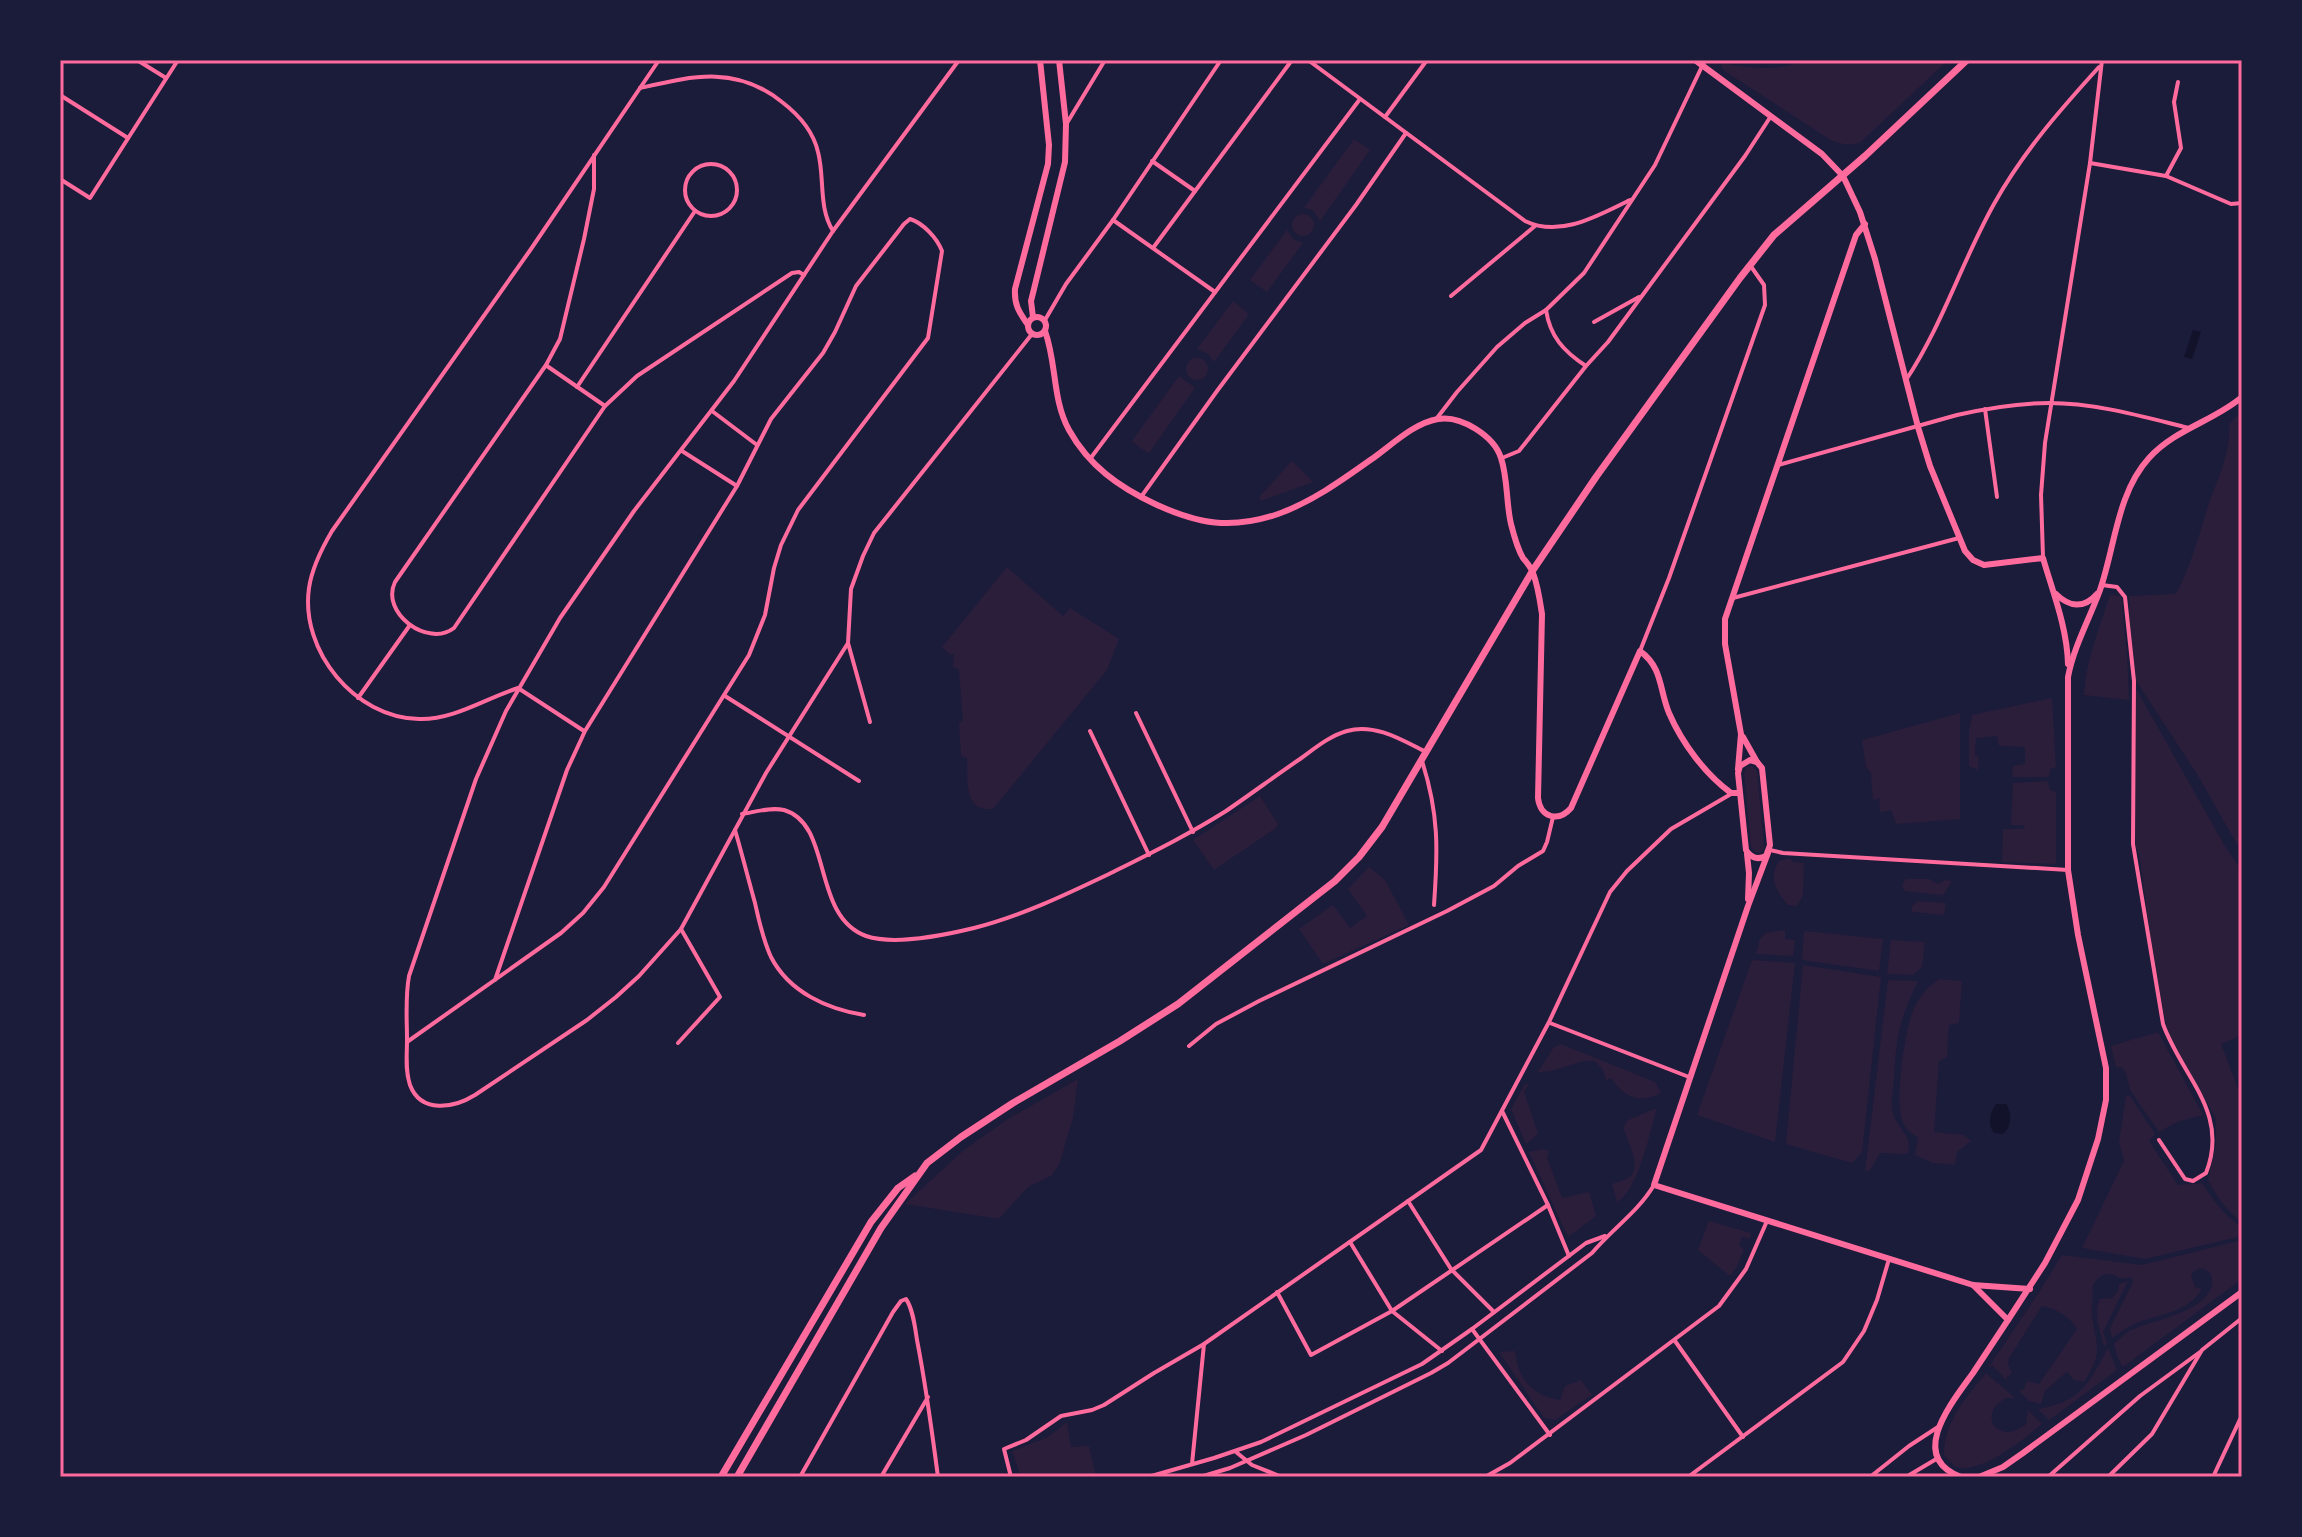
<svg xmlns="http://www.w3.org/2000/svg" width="2302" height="1537" viewBox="0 0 2302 1537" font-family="'Source Sans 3',sans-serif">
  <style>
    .green { fill: #2a1e3b }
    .water { fill: #12122b }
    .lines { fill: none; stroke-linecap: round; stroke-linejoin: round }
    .minor { stroke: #ff6b9d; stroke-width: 4 }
    .tertiary { stroke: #ff6b9d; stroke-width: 6 }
    .secondary { stroke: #ff6b9d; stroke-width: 6 }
    .primary { stroke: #ff6b9d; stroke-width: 7 }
    .neatline { fill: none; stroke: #ff6b9d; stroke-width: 3 }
  </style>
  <rect width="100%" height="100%" fill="#1b1b3a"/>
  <!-- green -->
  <g class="green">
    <path d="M1808 60H1948L1861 142C1849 147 1840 144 1829 139L1723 70 1721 65 1722 63C1752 69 1778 71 1808 60Z"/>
    <path d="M1354 139 1370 150 1320 221 1313 210 1304 208Z"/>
    <circle cx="1303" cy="225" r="11"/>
    <path d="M1287 230 1293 239 1303 243 1267 292 1250 280Z"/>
    <path d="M1233 301 1249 314 1214 362 1208 354 1197 349Z"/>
    <circle cx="1197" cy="369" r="11"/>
    <path d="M1179 376 1195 388 1149 453 1140 448 1132 441Z"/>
    <path d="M2242 411V853L2197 774 2131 673 2129 596 2176 594C2193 562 2200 529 2212 495 2221 471 2231 449 2229 424Z"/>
    <path d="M1292 461 1313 482 1261 501 1259 497Z"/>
    <path d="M1007 567 1063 616 1070 608 1119 639 1107 670 993 809C963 813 968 779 967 758L961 756 959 724 963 720 959 670 953 667 954 654 950 655 942 647Z"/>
    <path d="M2110 595 2121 596 2127 653 2129 700 2084 695C2086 660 2099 629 2110 595Z"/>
    <path d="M2135 687 2226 848 2238 865 2242 884V1035L2221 1044 2242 1099V1221C2226 1212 2217 1196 2208 1180L2216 1144V1119L2168 1033 2154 966 2140 859 2136 847 2133 773Z"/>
    <path d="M2052 698 2056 767 2050 769 2049 777H2012L2013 766 2025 764V747L1999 746 1997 736 1976 738 1975 755 1979 757 1978 770 1969 766V731L1972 715Z"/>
    <path d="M1960 713V819L1896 824 1891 810 1880 812 1879 798 1873 800 1871 773 1866 767 1862 740Z"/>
    <path d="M1752 766 1757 771 1764 845V849L1759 853 1755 852 1751 847 1744 773 1746 767Z"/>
    <path d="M2048 781 2050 790 2056 792V864L2002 862 2003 829H2023L2025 825H2011L2013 783Z"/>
    <path d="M1260 796 1278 824 1276 828 1214 870 1193 840Z"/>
    <path d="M1790 858 1793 862 1804 863 1803 896 1797 906 1788 905C1776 891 1768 877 1779 861Z"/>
    <path d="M1369 867 1385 880 1409 925 1323 964 1299 929 1333 905 1350 928 1367 916 1348 889Z"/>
    <path d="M1906 879H1929L1938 884 1945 880 1952 881 1943 895 1905 891 1902 885Z"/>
    <path d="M1918 901 1946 903 1944 915 1912 912V906Z"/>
    <path d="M1785 930V939L1795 940 1793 956 1756 954 1760 939 1766 933Z"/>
    <path d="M1804 931 1883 939 1879 971 1802 960Z"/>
    <path d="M1891 940 1925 942 1922 967 1913 975 1887 974Z"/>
    <path d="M1752 960 1795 963 1775 1142 1697 1115Z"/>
    <path d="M1803 965 1881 977 1862 1152 1852 1163 1786 1144Z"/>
    <path d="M1939 979 1962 981 1959 1023 1949 1025 1947 1057 1939 1061 1934 1132 1963 1135 1971 1141 1957 1152 1955 1165 1933 1163 1915 1155 1918 1138C1914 1134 1906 1130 1904 1125 1893 1107 1905 1033 1912 1013 1918 998 1926 988 1939 979Z"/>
    <path d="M1888 980 1918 981C1900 1018 1896 1036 1894 1078 1893 1088 1891 1099 1892 1109 1895 1128 1915 1136 1907 1154L1880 1153 1871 1169 1865 1172Z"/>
    <path d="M2158 1032 2203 1115 2177 1122 2159 1132 2130 1090 2126 1073 2122 1067H2116L2111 1046Z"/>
    <path d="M1561 1044 1655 1082 1661 1093C1639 1104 1625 1098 1611 1078L1606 1080 1603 1070 1595 1061C1575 1059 1559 1073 1538 1072L1554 1047Z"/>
    <path d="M1078 1079 1073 1118 1059 1165 1051 1176 1028 1187 999 1219 905 1204 965 1149 1008 1119Z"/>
    <path d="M1525 1084H1529L1524 1091 1538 1134 1526 1144 1511 1109Z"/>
    <path d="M2126 1096H2130L2155 1134 2149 1141 2178 1185 2202 1183C2214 1201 2224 1216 2242 1227V1236L2145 1259 2082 1248 2124 1161 2119 1142Z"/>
    <path d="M1657 1108C1650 1131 1638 1191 1617 1202L1612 1184C1617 1182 1625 1180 1630 1177 1642 1166 1627 1140 1623 1127L1628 1120Z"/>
    <path d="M1542 1149 1549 1151 1547 1158 1562 1198 1589 1192 1596 1216 1568 1237 1529 1152Z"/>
    <path d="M1709 1221 1751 1233 1750 1239 1742 1237 1739 1245 1744 1250 1736 1268 1730 1276 1698 1250Z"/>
    <path d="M2242 1240V1279L2123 1367 2117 1356 2114 1344C2119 1339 2123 1335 2129 1331 2148 1321 2211 1312 2212 1282 2213 1274 2208 1271 2202 1268L2194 1271 2191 1275 2195 1287 2202 1289C2187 1314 2158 1314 2134 1324 2126 1328 2119 1333 2112 1338L2110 1328 2133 1282 2132 1278C2128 1277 2124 1279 2119 1278 2117 1278 2116 1276 2114 1275 2103 1272 2095 1279 2092 1288 2094 1297 2091 1304 2092 1314 2096 1347 2104 1351 2084 1382L2074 1380 2067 1372 2064 1374 2045 1391 2041 1404 2029 1401 2019 1391 2024 1389 2027 1381 2039 1384 2077 1329C2069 1316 2057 1309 2042 1306L2009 1358 2008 1364 2012 1373 2007 1377 2006 1384V1380L1992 1365 1988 1368 2038 1294 2062 1255 2142 1265Z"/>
    <path d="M2128 1281 2103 1332 2107 1343 2104 1346C2100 1330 2093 1313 2100 1299L2112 1298 2118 1291 2119 1284Z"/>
    <path d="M2108 1348 2117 1370 2049 1420 2038 1409C2081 1402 2089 1383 2108 1348Z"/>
    <path d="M1515 1351C1518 1379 1532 1396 1560 1400L1565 1386 1581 1380 1592 1395 1555 1420 1544 1418 1499 1352Z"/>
    <path d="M1986 1373 2015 1398H2006C2002 1401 1998 1403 1995 1407 1983 1424 2004 1443 2026 1424L2028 1410 2042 1424C2022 1440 1983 1474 1955 1467L1944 1455C1944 1421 1966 1398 1986 1373Z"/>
    <path d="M1067 1422 1071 1447 1089 1446 1096 1477H1021L1012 1451 1048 1437Z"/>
  </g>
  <!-- water -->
  <g class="water">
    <path d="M2193 330 2201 332 2192 359 2184 357Z"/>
    <path d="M1996 1104H2006C2012 1112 2012 1127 2003 1134L1994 1133C1987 1124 1990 1113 1996 1104Z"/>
  </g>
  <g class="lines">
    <!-- minor -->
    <g class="minor">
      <path d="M137 60 166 78"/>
      <path d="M959 60 833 231 734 381 634 511 560 618 506 711 476 779 409 976C405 998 407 1019 407 1040 407 1055 405 1071 410 1085 421 1114 454 1108 475 1095L587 1020 616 997 639 976 681 929 766 773 848 643 851 589 863 556 874 533 1032 334"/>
      <path d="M1308 60 1525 221C1560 238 1597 216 1630 200"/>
      <path d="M1754 60H1775"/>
      <path d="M640 88C693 76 736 65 782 102 799 115 813 130 818 152 825 178 818 207 833 231"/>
      <path d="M60 95 128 138"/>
      <path d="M1385 117 1427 60"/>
      <path d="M1067 123 1105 60"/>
      <path d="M594 155V189L584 239 560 339 546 365 395 582C380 613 428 648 454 628L605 406"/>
      <path d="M1152 161 1195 191"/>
      <path d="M2090 163 2166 176 2231 204 2242 203"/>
      <circle cx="711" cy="190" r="26"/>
      <path d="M2166 176 2181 148 2174 102 2178 82"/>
      <path d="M60 179 90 198 178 60"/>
      <path d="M1113 220 1215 292"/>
      <path d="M1153 248 1292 60"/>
      <path d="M1451 296 1535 226"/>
      <path d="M1546 310C1550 336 1563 351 1586 366"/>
      <path d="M1045 320 1066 284 1113 220 1221 60"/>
      <path d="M1594 322 1639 297"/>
      <path d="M547 366 605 406 637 376 792 273 799 272 804 275"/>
      <path d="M1906 380C1943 324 1962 261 1994 204 2023 152 2060 110 2099 67"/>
      <path d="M577 387 695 211"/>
      <path d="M1985 409 1997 497"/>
      <path d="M712 411 757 445"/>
      <path d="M1437 418 1457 392 1497 347 1525 323 1546 310 1584 273 1655 165 1705 60"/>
      <path d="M682 451 737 486"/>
      <path d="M1502 458 1519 451 1586 366 1608 342 1745 156 1771 116"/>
      <path d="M1090 459 1360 99"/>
      <path d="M1778 465 1957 415C1988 408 2018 403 2049 403 2096 403 2144 417 2189 428"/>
      <path d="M1141 497 1217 391 1356 205 1406 133"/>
      <path d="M2043 557 2041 495 2045 443 2090 163 2102 60"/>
      <path d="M2102 585 2117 587 2125 597 2134 681 2133 844 2163 1024C2182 1077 2230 1112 2206 1173L2193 1181 2185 1179 2159 1140"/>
      <path d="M1733 598 1959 538"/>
      <path d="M848 643 870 722"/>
      <path d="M1640 651 1669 578 1765 305 1764 285 1750 265"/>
      <path d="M725 696 859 781"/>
      <path d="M358 698 410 625"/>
      <path d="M1136 713 1193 832"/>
      <path d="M584 731 518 688C486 698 454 720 419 719 355 718 300 651 309 588 312 567 322 548 332 531L531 249 659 60"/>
      <path d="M1090 731 1149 855"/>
      <path d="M1422 761C1439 814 1438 850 1434 905"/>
      <path d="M742 814C755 812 770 807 784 810 833 824 811 916 866 936 895 946 945 935 974 928 1021 916 1065 895 1109 874 1149 854 1188 835 1226 811 1251 794 1275 776 1300 759 1314 749 1329 736 1347 731 1375 723 1402 740 1426 752"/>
      <path d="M735 830C742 854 748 878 755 903 759 921 763 940 771 957 789 992 827 1009 864 1015"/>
      <path d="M1770 850 1783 853 2068 870"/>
      <path d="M1550 1023 1689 1077"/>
      <path d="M407 1042 561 933 583 913 604 887 749 655 765 615 774 568 781 545 798 510 928 338 942 251C937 238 923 223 910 219L904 224 856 286 835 332 823 353 771 419 737 486 585 731 567 770 495 980"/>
      <path d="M678 1043 720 997 681 929"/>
      <path d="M1189 1046 1216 1024 1259 1001 1447 911 1494 886 1518 866 1543 851 1547 842 1553 817"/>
      <path d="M1502 1111 1548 1205 1569 1256"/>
      <path d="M1408 1201 1451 1269 1494 1312"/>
      <path d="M1350 1242 1392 1311 1442 1351"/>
      <path d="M1277 1292 1311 1355 1392 1311 1548 1205"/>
      <path d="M1472 1329 1550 1435"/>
      <path d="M1675 1341 1743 1437"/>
      <path d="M1236 1452 1252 1465 1282 1477"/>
      <path d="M1192 1464 1204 1344"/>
      <path d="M800 1477 893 1312 901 1301 906 1299C913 1309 915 1327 917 1340 926 1386 932 1431 938 1477"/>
      <path d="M881 1477 928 1397"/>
      <path d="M1011 1477 1004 1449 1026 1440 1061 1416 1092 1410 1104 1405 1154 1373 1204 1344 1481 1150 1549 1022 1610 892 1627 871 1671 829 1731 794"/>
      <path d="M1148 1477 1214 1458 1261 1442 1422 1364 1472 1329 1586 1243 1605 1236"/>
      <path d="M1200 1477 1230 1468 1306 1435 1431 1373 1448 1363 1592 1253C1612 1229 1638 1212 1654 1185"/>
      <path d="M1485 1477 1510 1463 1719 1306 1746 1269 1767 1221"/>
      <path d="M1688 1477 1843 1362 1864 1331 1877 1300 1889 1259"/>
      <path d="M1870 1477 1909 1446 1938 1427"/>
      <path d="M1906 1477 1938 1458"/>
      <path d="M2048 1477 2140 1396 2200 1352"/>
      <path d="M2108 1477 2152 1434 2202 1350 2242 1318"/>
      <path d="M2213 1477 2242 1415"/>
    </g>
    <!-- tertiary -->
    <g class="tertiary">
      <path d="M1961 1477C1906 1457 1953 1401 1973 1373 1985 1355 1996 1338 2008 1320"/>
      <path d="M1979 1477 2003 1467 2023 1453 2242 1292"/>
    </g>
    <!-- secondary -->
    <g class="secondary">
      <path d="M1695 60 1822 154 1843 176 1860 212 1875 259 1918 427 1930 466 1965 551 1973 560 1984 565 2043 558C2053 593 2067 627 2068 664"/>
      <circle cx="1037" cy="326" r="9"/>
      <path d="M1033 317 1031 301 1034 289 1065 162 1066 124 1059 60"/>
      <path d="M1028 325C1019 312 1014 305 1015 289L1048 164 1049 145 1040 60"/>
      <path d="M1045 331C1057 364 1052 399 1069 430 1089 466 1119 487 1155 504 1198 524 1231 530 1278 514 1314 501 1345 478 1376 456 1395 442 1415 423 1438 419 1461 415 1494 436 1501 458 1508 479 1506 503 1511 524 1514 536 1517 548 1523 558 1527 563 1531 567 1533 573 1538 586 1540 601 1542 614L1538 798C1540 817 1558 823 1571 808L1640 651C1663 668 1659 689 1669 713 1682 743 1705 774 1731 793H1740"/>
      <path d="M2056 594C2069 607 2084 609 2097 594"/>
      <path d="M1743 737 1757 762"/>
      <path d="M1750 760 1757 762 1762 768 1770 845 1766 856C1758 860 1751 858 1746 850L1738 773 1740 766Z"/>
      <path d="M1738 769 1741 734 1725 644V619L1856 235 1865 224"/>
      <path d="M1768 853 1748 906 1654 1185 1973 1285 2030 1289"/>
      <path d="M1747 854 1749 873 1748 899"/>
      <path d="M1973 1285 2008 1320 2045 1263 2078 1200 2098 1139 2106 1100V1068L2078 935 2068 870V677C2074 646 2089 620 2100 590 2115 547 2117 493 2149 458 2175 429 2214 421 2242 397"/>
    </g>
    <!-- primary -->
    <g class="primary">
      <path d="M721 1477 871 1222 898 1188 915 1176"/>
      <path d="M737 1477 881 1228 927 1163 961 1137 1013 1103 1120 1041 1178 1004 1335 881 1359 857 1382 827 1533 570 1596 477 1740 278 1774 235 1865 156 1967 60"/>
    </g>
  </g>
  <!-- border -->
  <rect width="2302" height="1537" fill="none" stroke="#1b1b3a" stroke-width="124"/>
  <rect x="62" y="62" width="2178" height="1413" class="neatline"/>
</svg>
